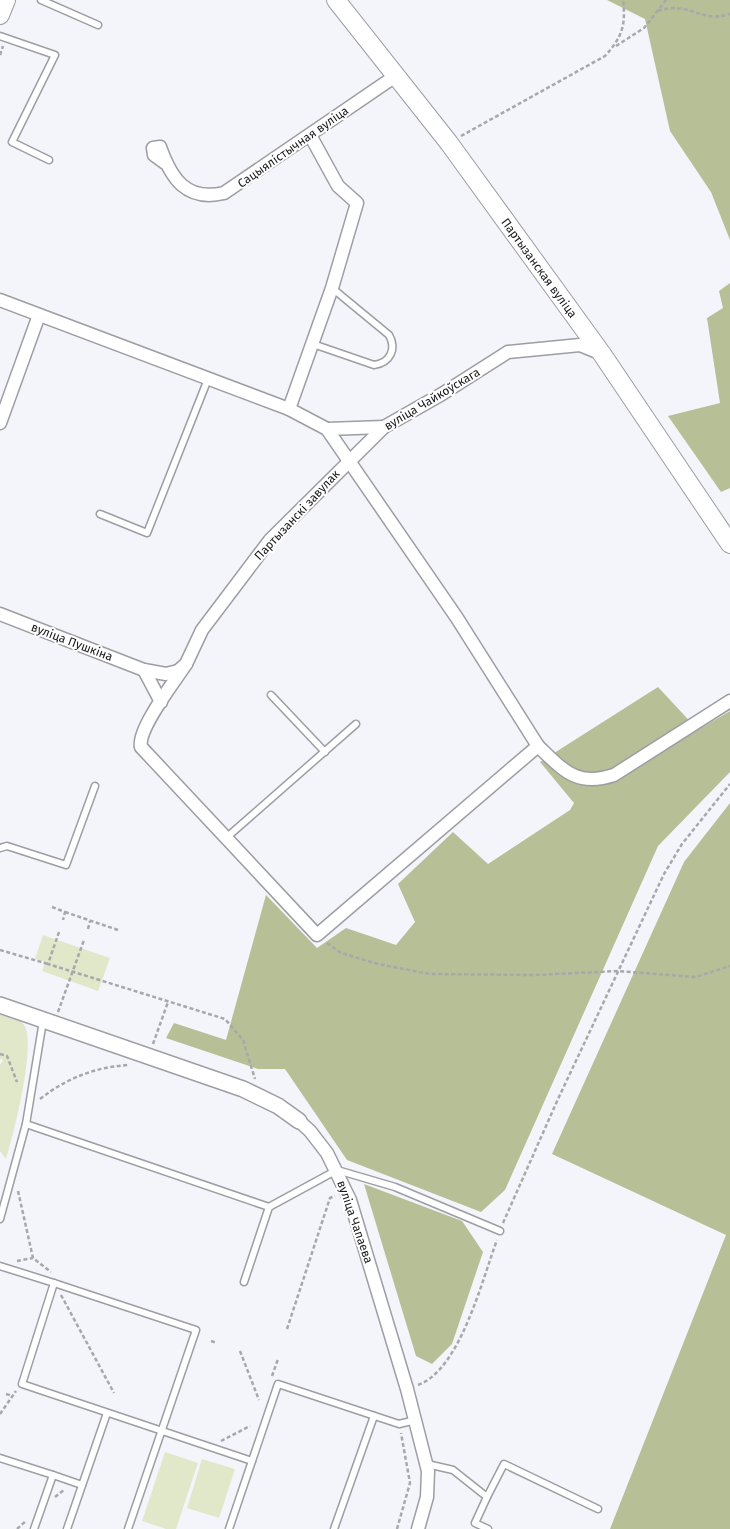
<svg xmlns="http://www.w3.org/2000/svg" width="730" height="1529" viewBox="0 0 730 1529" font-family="'Fira Sans',sans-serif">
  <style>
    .green { fill: #e1e8c9 }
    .forest { fill: #b6bf96 }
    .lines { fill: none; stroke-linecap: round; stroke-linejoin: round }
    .service-casing { stroke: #9d9da4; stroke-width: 9 }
    .minor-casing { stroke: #9d9da4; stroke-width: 15 }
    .tertiary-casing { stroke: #9d9da4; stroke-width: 18 }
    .secondary-casing { stroke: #9d9da4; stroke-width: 20 }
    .path { stroke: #a7a7ac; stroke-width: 2.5; stroke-dasharray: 4 2.5; stroke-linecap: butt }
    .service { stroke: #fff; stroke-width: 6 }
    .minor { stroke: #fff; stroke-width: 12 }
    .tertiary { stroke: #fff; stroke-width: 15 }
    .secondary { stroke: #fff; stroke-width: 18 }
    .labels { text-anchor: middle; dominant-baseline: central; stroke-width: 4; stroke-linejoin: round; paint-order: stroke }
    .street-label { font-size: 12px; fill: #17171a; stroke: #fff }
  </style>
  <rect width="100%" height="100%" fill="#f4f4fb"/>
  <!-- green -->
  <g class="green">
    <path d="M43 935 110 958 98 991 42 971 45 962 35 959Z"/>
    <path d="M0 1013C8 1016 19 1017 24 1025 37 1043 13 1136 6 1159L0 1151V1065L3 1060 0 1059Z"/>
    <path d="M165 1452 198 1463 176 1529H166L142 1521Z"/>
    <path d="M202 1459 235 1469 219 1518 187 1508Z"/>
  </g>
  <!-- forest -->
  <g class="forest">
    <path d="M607 0H730V240L711 192 670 131 645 19Z"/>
    <path d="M730 283V488L721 492 668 416 720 403 707 318 723 308 719 291Z"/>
    <path d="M658 687 698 730 730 711V772L658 846 505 1190 481 1212 347 1160 285 1069H258L166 1038 174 1023 226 1040 266 895 317 948 346 928 396 945 415 922 398 884 453 832 488 864 570 810 574 803 540 762Z"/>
    <path d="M730 803V1529H610L726 1235 552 1154 684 862Z"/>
    <path d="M364 1184 462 1221 483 1252 452 1344 432 1364 416 1356Z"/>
  </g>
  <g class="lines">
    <defs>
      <g id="service">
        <path d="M41 0 98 25"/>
        <path d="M0 36 55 55 12 142 49 160"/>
        <path d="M313 344 374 365C390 363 397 349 389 335L332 288"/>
        <path d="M100 514 147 533 208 379"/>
        <path d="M271 695 325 752"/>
        <path d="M226 838 356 724"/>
        <path d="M0 848 7 846 66 865 95 786"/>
        <path d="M26 1124 269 1207 244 1282"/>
        <path d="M269 1207 337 1170 395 1187 500 1231"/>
        <path d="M0 1219 26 1124 43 1021"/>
        <path d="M0 1266 54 1283 22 1384 252 1461"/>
        <path d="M54 1283 196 1330 128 1529"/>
        <path d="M0 1458 53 1475 34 1529"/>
        <path d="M427 1464 453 1470 487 1497 475 1523 488 1529"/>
        <path d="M53 1475 82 1485"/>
        <path d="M487 1497 504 1464 598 1509"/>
        <path d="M67 1529 107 1413"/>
        <path d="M229 1529 278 1384 399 1424 416 1420"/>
        <path d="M334 1529 374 1416"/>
      </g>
      <g id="minor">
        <path d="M165 163 154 155 153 148 160 147C171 178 186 202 224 193L397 75"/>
        <path d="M0 300 289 409 327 429 457 618 538 746"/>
        <path d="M289 409 332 288 357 203 338 186 310 135"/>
        <path d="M0 423 39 315"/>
        <path d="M327 429 384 427"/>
        <path d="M0 614 144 670 166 674 178 671 186 664 202 630 270 540 384 427 442 394 508 352 580 345 602 354"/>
        <path d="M186 664C175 681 137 729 141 747L317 935 538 746C564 771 577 787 614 775L730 701"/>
        <path d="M144 670 161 702"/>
        <path d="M299 1121 310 1131 327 1153 350 1200 407 1389 428 1471 427 1497 418 1529"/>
      </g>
      <path id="tertiary" d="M0 1005 243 1089 278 1106 299 1121"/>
      <g id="secondary">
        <path d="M336 0 449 143 602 354 730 544"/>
        <path d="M0 15 6 0"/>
      </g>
    </defs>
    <!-- service casing -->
    <use href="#service" class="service-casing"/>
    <!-- minor casing -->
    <use href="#minor" class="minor-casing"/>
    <!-- tertiary casing -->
    <use href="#tertiary" class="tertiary-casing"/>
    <!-- secondary casing -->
    <use href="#secondary" class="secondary-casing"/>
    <!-- path -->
    <g class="path">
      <path d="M658 11C690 0 700 24 730 14"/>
      <path d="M616 46 644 28 666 0"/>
      <path d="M0 55 3 46"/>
      <path d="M461 136 605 56C622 37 626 26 623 0"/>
      <path d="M52 907 65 912 63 920"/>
      <path d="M65 912 118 930"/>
      <path d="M88 929 90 921"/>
      <path d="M59 932 48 964 225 1019 243 1040 255 1079"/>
      <path d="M327 943 341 953 378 964 430 974 535 975 618 971 696 977 730 966"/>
      <path d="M0 950 48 964"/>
      <path d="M58 1012 84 940"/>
      <path d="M153 1044 168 1002"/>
      <path d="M0 1054 7 1056 17 1082"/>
      <path d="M40 1099C67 1078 95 1067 129 1065"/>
      <path d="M18 1191 33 1258 51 1272"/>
      <path d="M503 1223 558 1099 664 874 682 844 730 784"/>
      <path d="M17 1261 33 1258"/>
      <path d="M61 1295 114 1393"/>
      <path d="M287 1329 330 1198 335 1196"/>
      <path d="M211 1341 217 1343"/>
      <path d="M240 1351 259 1400"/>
      <path d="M272 1376 278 1359"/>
      <path d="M418 1385C460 1370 482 1280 497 1240"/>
      <path d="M6 1394 13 1396"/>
      <path d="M0 1414 16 1391"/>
      <path d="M221 1441 250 1426"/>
      <path d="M55 1497 65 1489"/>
      <path d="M17 1529 26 1521"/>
      <path d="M397 1529 410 1483 401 1433"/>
    </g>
    <!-- service -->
    <use href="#service" class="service"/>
    <!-- minor -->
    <use href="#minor" class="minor"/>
    <!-- tertiary -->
    <use href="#tertiary" class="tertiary"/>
    <!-- secondary -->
    <use href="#secondary" class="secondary"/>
  </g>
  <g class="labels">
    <!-- street labels -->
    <g class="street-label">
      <text transform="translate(293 147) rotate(-35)">Сацыялістычная вуліца</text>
      <text transform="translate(539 268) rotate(54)">Партызанская вуліца</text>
      <text transform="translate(432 399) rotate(-31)">вуліца Чайкоўскага</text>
      <text transform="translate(297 515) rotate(-47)">Партызанскі завулак</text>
      <text transform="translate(72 642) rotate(21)">вуліца Пушкіна</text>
      <text transform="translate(355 1222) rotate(71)">вуліца Чапаева</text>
    </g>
  </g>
</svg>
